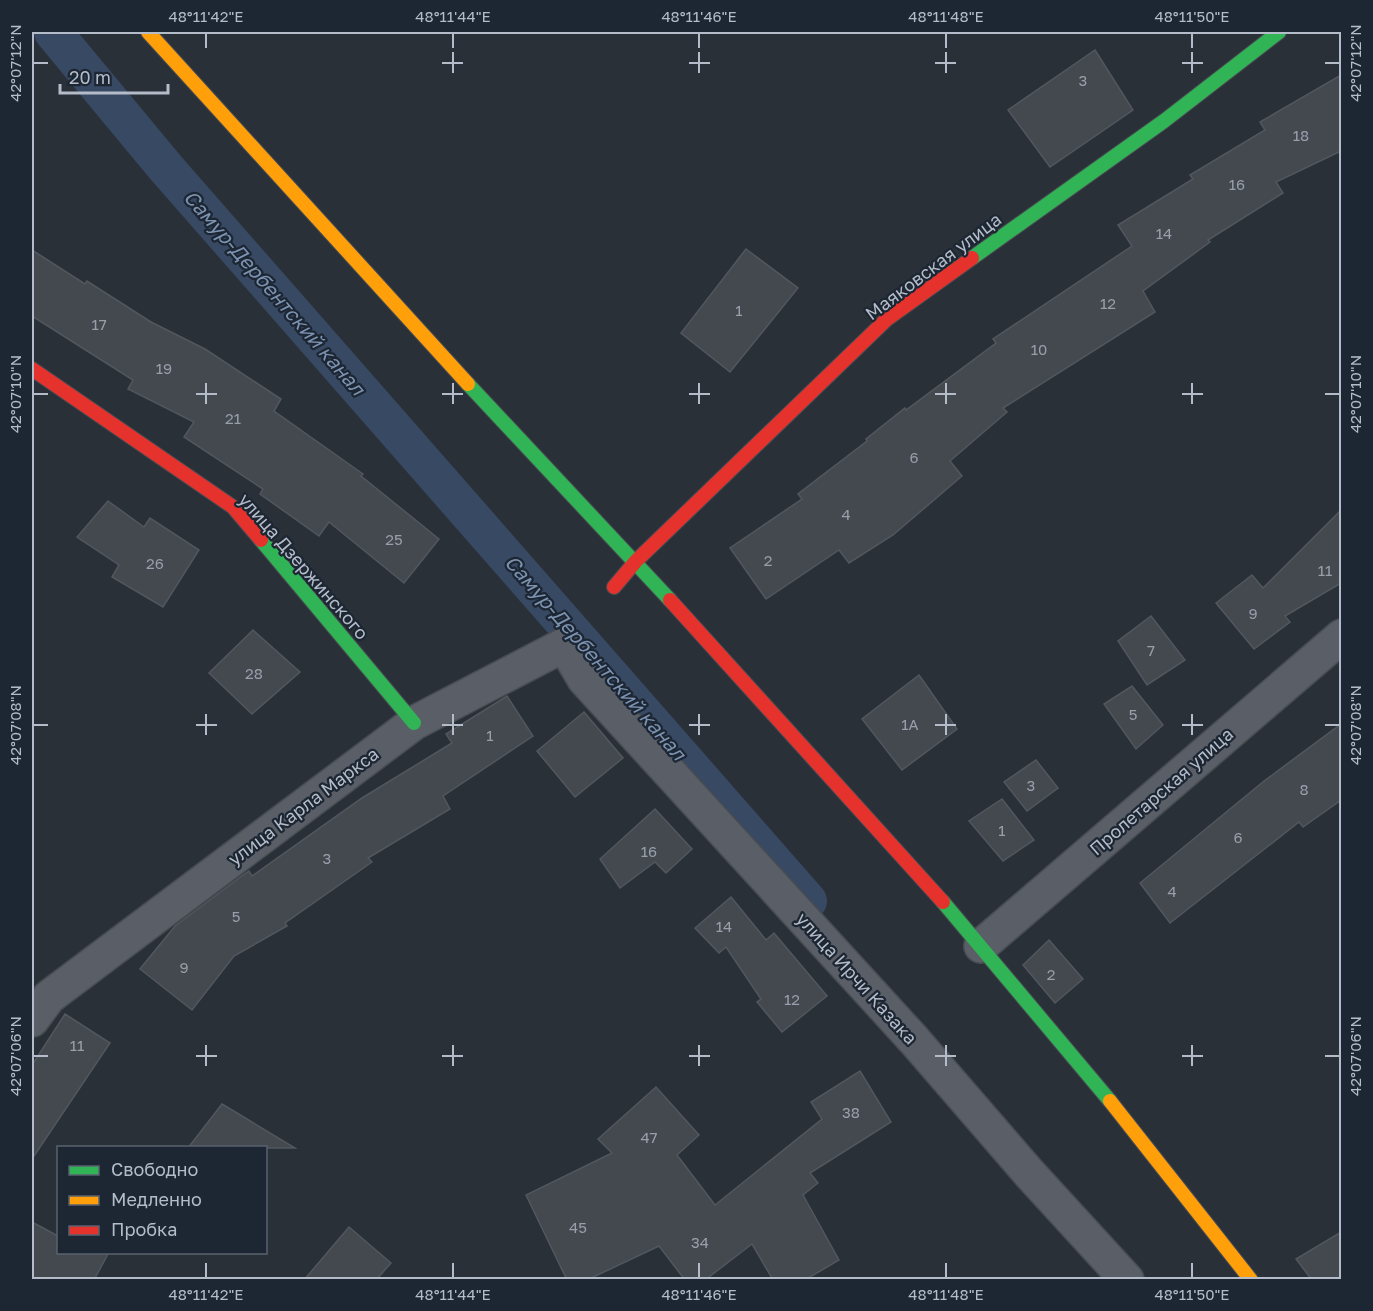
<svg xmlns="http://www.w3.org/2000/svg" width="1373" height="1311" viewBox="0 0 1373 1311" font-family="'Golos Text',sans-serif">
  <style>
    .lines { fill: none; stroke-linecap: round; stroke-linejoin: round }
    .canal { stroke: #384963; stroke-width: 38 }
    .building { fill: #444950; stroke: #52575f; stroke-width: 1.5 }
    .street-casing { stroke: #484c53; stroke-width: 36 }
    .fast-casing { stroke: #484c53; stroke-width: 16 }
    .slow-casing { stroke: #484c53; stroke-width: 16 }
    .jam-casing { stroke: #484c53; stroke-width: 16 }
    .street { stroke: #5a5e66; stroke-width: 33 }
    .fast { stroke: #30b455; stroke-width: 14 }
    .slow { stroke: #ff9f0a; stroke-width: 14 }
    .jam { stroke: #e5322d; stroke-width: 14 }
    .ticks { fill: none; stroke: #b4bcc9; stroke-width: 2 }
    .labels { text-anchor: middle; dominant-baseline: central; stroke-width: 4.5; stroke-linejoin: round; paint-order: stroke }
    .number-label { font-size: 15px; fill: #989fab }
    .street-label { font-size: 18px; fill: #b4bcc9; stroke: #1d2633 }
    .water-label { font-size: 20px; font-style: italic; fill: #7c92b1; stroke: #1d2633 }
    .neatline { fill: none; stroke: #b4bcc9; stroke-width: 2 }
    .ticks-label { font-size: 15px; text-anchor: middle; fill: #b4bcc9 }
  </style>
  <rect width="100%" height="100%" fill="#2a3038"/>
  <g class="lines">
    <!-- canal -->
    <path class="canal" d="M53 32 166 168 808 901"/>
  </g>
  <!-- building -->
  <g class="building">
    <path d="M1095 50 1133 110 1050 167 1008 110Z"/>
    <path d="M1341 75V151L1276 182 1283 193 1208 240 1210 242 1143 291 1155 312 1003 408 1007 412 950 461 962 476 893 535 849 563 839 550 766 599 730 548 802 499 798 494 867 441 866 439 905 408 906 410 996 343 993 339 1132 246 1118 225 1193 179 1190 175 1265 130 1260 122Z"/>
    <path d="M746 249 798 288 730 372 681 333Z"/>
    <path d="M32 250 85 284 87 281 151 322 205 349 281 399 274 411 363 474 361 476 439 539 404 583 329 522 319 536 260 494 263 489 184 437 194 422 128 389 133 380 32 316Z"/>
    <path d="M108 501 144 527 150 518 199 550 163 607 112 577 119 565 77 537Z"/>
    <path d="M1341 510V583L1285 616 1290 622 1254 649 1216 603 1252 575 1263 588Z"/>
    <path d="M1151 616 1185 660 1147 685 1118 641Z"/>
    <path d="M253 630 300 672 252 714 209 673Z"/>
    <path d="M919 675 957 729 902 770 862 719Z"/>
    <path d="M1132 686 1163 725 1136 749 1104 704Z"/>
    <path d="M507 696 533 736 443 796 450 809 368 858 372 862 285 923 287 926 234 956 192 1010 140 969 175 926 243 875 249 871 252 876 362 798 452 743 446 734Z"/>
    <path d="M584 712 623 758 575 797 537 751Z"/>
    <path d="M1341 724V800L1303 827 1299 822 1170 923 1140 883 1264 781Z"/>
    <path d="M1036 760 1058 788 1027 811 1004 782Z"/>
    <path d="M1002 799 1034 840 1003 861 969 821Z"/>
    <path d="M655 809 692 849 666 873 655 862 620 888 600 859Z"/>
    <path d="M731 897 766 940 774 933 827 996 782 1032 757 1002 761 999 726 947 719 953 695 928Z"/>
    <path d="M1049 940 1083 979 1055 1003 1023 965Z"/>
    <path d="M65 1014 110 1043 32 1159V1065Z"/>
    <path d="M860 1071 891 1122 810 1173 818 1183 803 1195 839 1260 805 1280H773L752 1244 705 1280H685L659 1246 587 1280H567L526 1195 612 1153 598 1139 656 1087 699 1135 677 1155 715 1205 822 1119 811 1102Z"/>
    <path d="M222 1104 295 1148H188Z"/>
    <path d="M32 1222 58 1236V1252H109L94 1280H32Z"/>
    <path d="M349 1227 391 1263 376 1280H304Z"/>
    <path d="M1341 1232V1280H1312L1296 1259Z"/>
  </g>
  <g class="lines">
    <defs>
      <g id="street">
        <path d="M981 946 1342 636"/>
        <path d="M32 1020 49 997 414 723 564 645 584 679 914 1040 1029 1173 1127 1280"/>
      </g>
      <g id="fast">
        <path d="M972 258 1164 121 1279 32"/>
        <path d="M468 384 670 600"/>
        <path d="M261 540 414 723"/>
        <path d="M943 902 1110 1101"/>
      </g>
      <g id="slow">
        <path d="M148 32 468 384"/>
        <path d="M1110 1101 1251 1280"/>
      </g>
      <g id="jam">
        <path d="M32 369 233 507 261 540"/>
        <path d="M614 587 636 561 887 319 972 258"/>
        <path d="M670 600 943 902"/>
      </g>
    </defs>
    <!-- street casing -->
    <use href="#street" class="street-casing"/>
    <!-- fast casing -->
    <use href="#fast" class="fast-casing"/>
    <!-- slow casing -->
    <use href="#slow" class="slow-casing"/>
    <!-- jam casing -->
    <use href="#jam" class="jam-casing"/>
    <!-- street -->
    <use href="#street" class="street"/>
    <!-- fast -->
    <use href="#fast" class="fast"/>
    <!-- slow -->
    <use href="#slow" class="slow"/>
    <!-- jam -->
    <use href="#jam" class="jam"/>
  </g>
  <!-- ticks -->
  <path class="ticks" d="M206 33V48M453 33V48M699 33V48M946 33V48M1192 33V48M453 52V73M699 52V73M946 52V73M1192 52V73M33 63H48M442 63H463M689 63H710M935 63H956M1182 63H1203M1325 63H1340M206 383V404M453 383V404M699 383V404M946 383V404M1192 383V404M33 394H48M196 394H217M442 394H463M689 394H710M935 394H956M1182 394H1203M1325 394H1340M206 714V735M453 714V735M699 714V735M946 714V735M1192 714V735M33 725H48M196 725H217M442 725H463M689 725H710M935 725H956M1182 725H1203M1325 725H1340M206 1045V1066M453 1045V1066M699 1045V1066M946 1045V1066M1192 1045V1066M33 1056H48M196 1056H217M442 1056H463M689 1056H710M935 1056H956M1182 1056H1203M1325 1056H1340M206 1263V1278M453 1263V1278M699 1263V1278M946 1263V1278M1192 1263V1278"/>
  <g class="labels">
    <!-- number labels -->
    <g class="number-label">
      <text x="1083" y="80">3</text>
      <text x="1301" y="135">18</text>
      <text x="1237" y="184">16</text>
      <text x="1164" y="233">14</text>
      <text x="1108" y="303">12</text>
      <text x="739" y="310">1</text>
      <text x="99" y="324">17</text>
      <text x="1039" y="349">10</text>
      <text x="164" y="368">19</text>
      <text x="233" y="418">21</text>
      <text x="914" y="457">6</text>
      <text x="846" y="514">4</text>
      <text x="394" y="539">25</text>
      <text x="768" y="560">2</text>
      <text x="155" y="563">26</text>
      <text x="1325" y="570">11</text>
      <text x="1253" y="613">9</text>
      <text x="1151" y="650">7</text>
      <text x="254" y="673">28</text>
      <text x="1133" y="714">5</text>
      <text x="910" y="724">1А</text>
      <text x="490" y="735">1</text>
      <text x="1031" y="785">3</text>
      <text x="1304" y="789">8</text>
      <text x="1002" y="830">1</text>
      <text x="1238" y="837">6</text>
      <text x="649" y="851">16</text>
      <text x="327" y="858">3</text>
      <text x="1172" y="891">4</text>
      <text x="236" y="916">5</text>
      <text x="724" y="926">14</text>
      <text x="184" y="967">9</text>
      <text x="1051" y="974">2</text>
      <text x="792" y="999">12</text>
      <text x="77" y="1045">11</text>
      <text x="851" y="1112">38</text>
      <text x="649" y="1137">47</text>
      <text x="578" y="1227">45</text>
      <text x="700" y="1242">34</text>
    </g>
    <!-- street labels -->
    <g class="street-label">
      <text transform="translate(933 266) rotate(-37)">Маяковская улица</text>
      <text transform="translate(304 566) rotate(49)">улица Дзержинского</text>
      <text transform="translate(1161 791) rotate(-41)">Пролетарская улица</text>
      <text transform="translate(303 806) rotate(-37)">улица Карла Маркса</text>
      <text transform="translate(857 978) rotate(48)">улица Ирчи Казака</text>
    </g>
    <!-- water labels -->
    <g class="water-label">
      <text transform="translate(275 292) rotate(49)">Самур-Дербентский канал</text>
      <text transform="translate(596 657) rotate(49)">Самур-Дербентский канал</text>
    </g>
  </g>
  <!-- border -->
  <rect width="1373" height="1311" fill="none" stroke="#1d2633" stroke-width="66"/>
  <!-- legend -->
  <rect x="57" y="1146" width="210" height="108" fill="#1d2633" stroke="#59626f" stroke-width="1.5"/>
  <rect x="69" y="1166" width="30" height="9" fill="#30b455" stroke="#59626f" stroke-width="1.5"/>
  <text x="111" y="1176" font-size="18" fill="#b4bcc9">Свободно</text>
  <rect x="69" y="1196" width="30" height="9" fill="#ff9f0a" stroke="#59626f" stroke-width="1.5"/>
  <text x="111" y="1206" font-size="18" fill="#b4bcc9">Медленно</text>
  <rect x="69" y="1226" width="30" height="9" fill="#e5322d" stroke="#59626f" stroke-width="1.5"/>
  <text x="111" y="1236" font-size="18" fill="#b4bcc9">Пробка</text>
  <!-- scale -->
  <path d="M60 84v9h108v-9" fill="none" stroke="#b4bcc9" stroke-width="3"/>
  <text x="69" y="84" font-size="18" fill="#b4bcc9" stroke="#1d2633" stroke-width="4.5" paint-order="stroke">20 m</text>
  <rect x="33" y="33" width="1307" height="1245" class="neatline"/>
  <g class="ticks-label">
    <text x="206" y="22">48°11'42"E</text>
    <text x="453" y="22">48°11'44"E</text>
    <text x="699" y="22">48°11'46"E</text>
    <text x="946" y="22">48°11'48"E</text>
    <text x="1192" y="22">48°11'50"E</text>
    <text transform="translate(16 63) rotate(-90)" y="5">42°07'12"N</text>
    <text transform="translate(1356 63) rotate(-90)" y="5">42°07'12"N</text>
    <text transform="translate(16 394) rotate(-90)" y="5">42°07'10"N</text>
    <text transform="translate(1356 394) rotate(-90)" y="5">42°07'10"N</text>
    <text transform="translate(16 725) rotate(-90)" y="5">42°07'08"N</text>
    <text transform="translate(1356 725) rotate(-90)" y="5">42°07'08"N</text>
    <text transform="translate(16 1056) rotate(-90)" y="5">42°07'06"N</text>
    <text transform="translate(1356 1056) rotate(-90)" y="5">42°07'06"N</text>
    <text x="206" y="1300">48°11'42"E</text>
    <text x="453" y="1300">48°11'44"E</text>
    <text x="699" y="1300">48°11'46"E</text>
    <text x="946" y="1300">48°11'48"E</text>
    <text x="1192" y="1300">48°11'50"E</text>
  </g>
</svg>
